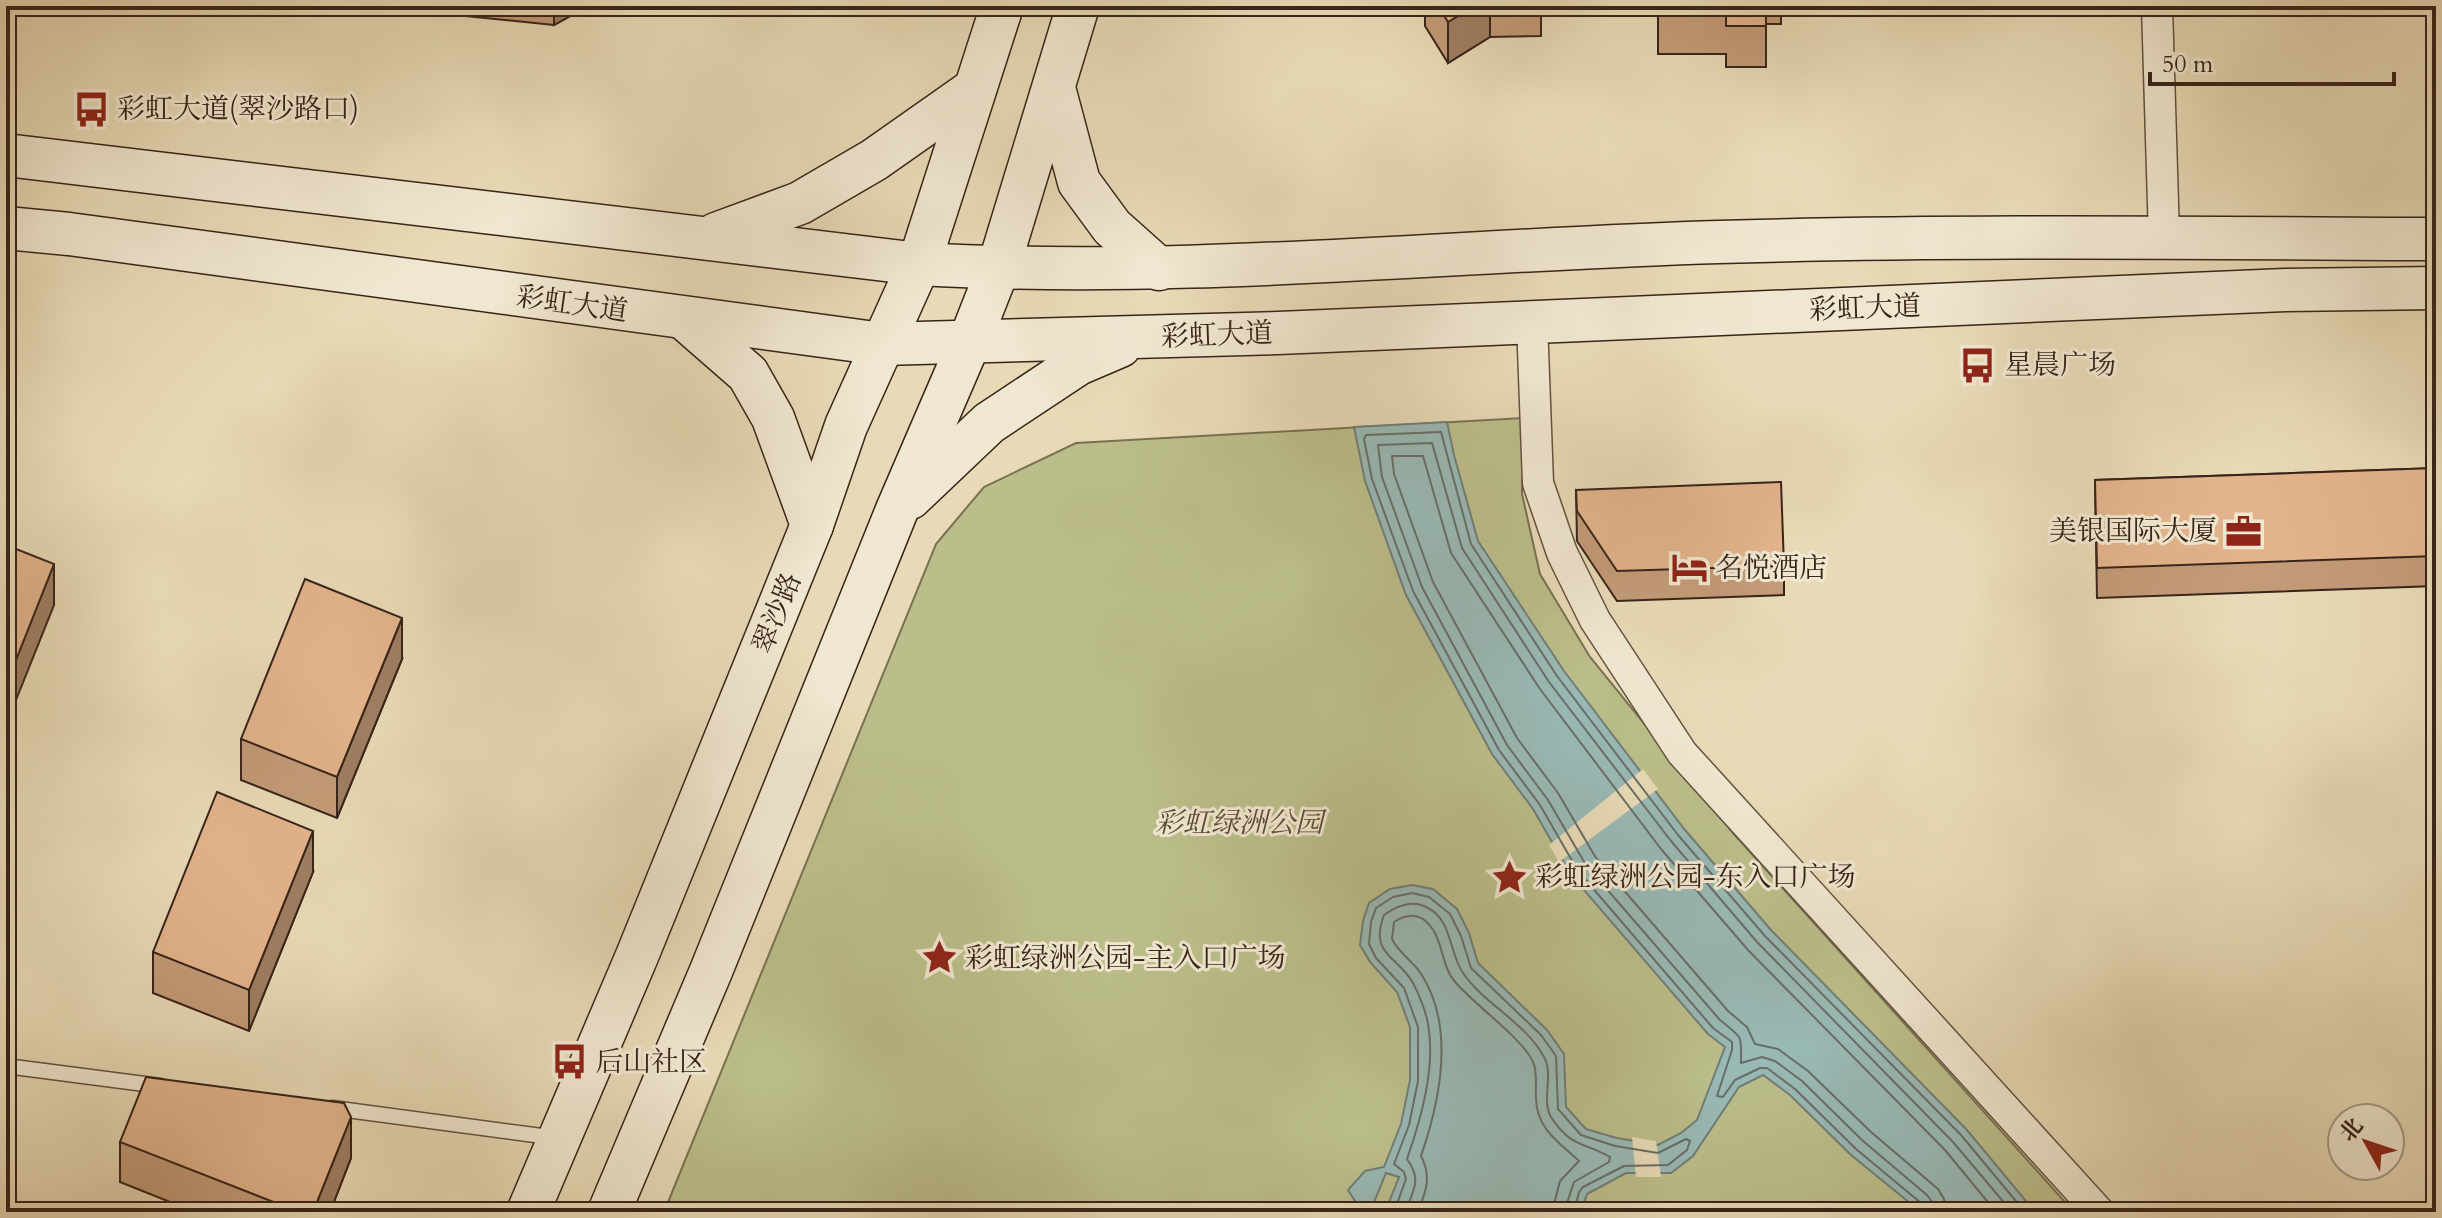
<svg xmlns="http://www.w3.org/2000/svg" width="2442" height="1218" viewBox="0 0 2442 1218" font-family="Cardo,'Noto Serif SC',serif">
  <style>
    .green { fill: #bbbe8a; stroke: #797152; stroke-width: 2 }
    .water { fill: #99b9b5; stroke: #727d77; stroke-width: 2 }
    .pier { fill: #e8dab6 }
    .lines { fill: none; stroke-linecap: round; stroke-linejoin: round }
    .shore { stroke: #686e67; stroke-width: 2 }
    .lane-casing { stroke: #635240; stroke-width: 17 }
    .street-casing { stroke: #635240; stroke-width: 33 }
    .secondary-casing { stroke: #372419; stroke-width: 45 }
    .lane { stroke: #f0e7d0; stroke-width: 14 }
    .street { stroke: #f0e7d0; stroke-width: 30 }
    .secondary { stroke: #f0e7d0; stroke-width: 42 }
    .wall { fill: #c39b78; stroke: #372419; stroke-width: 2 }
    .shaded-wall { fill: #9f7e62; stroke: #372419; stroke-width: 2 }
    .building { fill: #e3b48c; stroke: #372419; stroke-width: 2 }
    .labels { text-anchor: middle; dominant-baseline: central; stroke-width: 6; stroke-linejoin: round; paint-order: stroke }
    .poi-label { font-size: 28px; fill: #372419; stroke: #f0e7d0; text-anchor: start }
    .street-label { font-size: 28px; fill: #372419; stroke: #f0e7d0 }
    .park-label { font-size: 28px; font-style: italic; fill: #584a35; stroke: #f0e7d0 }
  </style>
  <rect width="100%" height="100%" fill="#e8dab6"/>
  <filter id="stains"><feTurbulence type="fractalNoise" baseFrequency=".0025" numOctaves="4"/><feColorMatrix values="0 0 0 0 .2 0 0 0 0 .09 0 0 0 0 .02 0 0 0 .5 -.17"/></filter>
  <radialGradient id="worn" r=".72"><stop offset=".6" stop-color="#630" stop-opacity="0"/><stop offset="1" stop-color="#630" stop-opacity=".3"/></radialGradient>
  <!-- green -->
  <path class="green" d="M1523 418 1522 494 1540 574 1590 657 1733 833 2074 1212H664L936 544 984 487 1076 443Z"/>
  <!-- water -->
  <path class="water" d="M1447 422 1454 455 1478 541 1564 671 1685 830 1771 930 1967 1130 2035 1212H1921L1851 1155 1790 1095 1763 1075 1739 1087 1693 1156 1671 1173H1626L1587 1194 1581 1212H1385L1399 1177 1386 1173 1370 1212H1362L1348 1190 1365 1171 1384 1167 1401 1124 1410 1080V1027L1397 992 1370 962 1360 945 1363 921 1369 903 1390 889 1412 885 1433 889 1457 909 1469 933 1478 963 1547 1030 1564 1054 1566 1107 1586 1129 1617 1138 1658 1145 1681 1133 1697 1120 1725 1047 1708 1034 1571 875 1533 809 1492 754 1406 595 1365 481 1354 427Z"/>
  <!-- pier -->
  <g class="pier">
    <path d="M1643 769 1658 789 1559 862 1549 845Z"/>
    <path d="M1632 1137 1656 1141 1661 1177H1636Z"/>
  </g>
  <g class="lines">
    <!-- shore -->
    <g class="shore">
      <path d="M1394 1212 1406 1179 1404 1172 1394 1164 1409 1125 1418 1081V1027L1404 988 1376 958 1369 944 1371 922 1376 908 1393 897 1412 893 1429 897 1450 914 1461 936 1471 968 1541 1035 1556 1056 1558 1109 1581 1135 1615 1146 1658 1153 1686 1139 1690 1141 1687 1150 1668 1165 1624 1166 1583 1187 1579 1192 1574 1212"/>
      <path d="M1405 1212C1414 1189 1422 1180 1407 1159 1421 1119 1436 1067 1428 1024 1426 1012 1419 994 1413 983 1397 955 1369 955 1384 915 1395 907 1410 900 1424 906 1453 918 1448 951 1463 973 1484 1004 1526 1023 1544 1057 1554 1074 1541 1100 1551 1117 1571 1148 1584 1142 1610 1157L1609 1162 1574 1182 1564 1212"/>
      <path d="M1418 1212C1426 1191 1432 1177 1421 1156 1440 1101 1455 1030 1423 977 1415 962 1399 954 1392 939L1394 922C1403 916 1413 913 1423 919 1445 935 1439 965 1456 983 1474 1004 1524 1040 1533 1062 1538 1072 1535 1088 1536 1099 1537 1130 1560 1143 1579 1161L1560 1181 1552 1212"/>
      <path d="M1924 1212 1921 1203 1856 1149 1795 1089 1767 1068H1760L1735 1080 1723 1097 1717 1096 1732 1050V1042L1713 1028 1578 871 1540 805 1499 750 1413 591 1372 479 1364 439 1366 435 1441 432 1471 544 1557 676 1678 835 1765 936 1961 1135 2025 1212"/>
      <path d="M1934 1212 1933 1203 1927 1195 1863 1141 1802 1081 1775 1061 1762 1057 1741 1063C1741 1035 1744 1039 1720 1020L1586 865 1548 800 1507 745 1422 587 1382 477 1378 445 1432 443 1462 548 1549 682 1671 841 1757 942 1953 1142 2012 1212"/>
      <path d="M1946 1212 1944 1199 1938 1189 1871 1132 1808 1071 1778 1049 1755 1044 1747 1027 1728 1011 1596 858 1558 793 1517 738 1433 582 1394 474 1392 456H1423L1451 553 1540 689 1661 849 1748 950 1945 1150 1996 1212"/>
    </g>
    <defs>
      <g id="lane">
        <path d="M6 1066 160 1086"/>
        <path d="M332 1108 557 1138"/>
      </g>
      <g id="street">
        <path d="M2157 6 2164 237"/>
        <path d="M1532 322 1538 483 1562 553 1595 620 1682 753 2099 1212"/>
      </g>
      <g id="secondary">
        <path d="M1054 88 1079 182 1112 227 1159 269"/>
        <path d="M6 155 919 264C1186 279 1452 250 1719 242 1958 235 2197 238 2436 239"/>
        <path d="M6 228 69 234 882 344 1278 333 2285 290 2436 288"/>
        <path d="M716 234 800 203 874 160 975 89"/>
        <path d="M685 319 748 374 773 418 812 525"/>
        <path d="M910 498 989 423 1078 364 1120 346"/>
        <path d="M528 1212 637 956 812 525 846 426 919 264 1002 6"/>
        <path d="M609 1212 711 971 897 510 969 343 998 269 1078 6"/>
      </g>
    </defs>
    <!-- lane casing -->
    <use href="#lane" class="lane-casing"/>
    <!-- street casing -->
    <use href="#street" class="street-casing"/>
    <!-- secondary casing -->
    <use href="#secondary" class="secondary-casing"/>
    <!-- lane -->
    <use href="#lane" class="lane"/>
    <!-- street -->
    <use href="#street" class="street"/>
    <!-- secondary -->
    <use href="#secondary" class="secondary"/>
  </g>
  <!-- wall -->
  <g class="wall">
    <path d="M366 6H588L554 25Z"/>
    <path d="M1425 6H1541V36L1490 37 1448 63 1425 26Z"/>
    <path d="M1658 6H1781V24H1766V67H1726V54H1658Z"/>
    <path d="M2436 468V586L2097 598 2095 480Z"/>
    <path d="M1576 490 1784 566V595L1617 601 1577 541Z"/>
    <path d="M402 659 337 818 241 780V739Z"/>
    <path d="M313 872 249 1031 153 993V952Z"/>
    <path d="M120 1142 351 1158 330 1212H195L120 1182Z"/>
  </g>
  <!-- shaded-wall -->
  <g class="shaded-wall">
    <path d="M554 6H588L554 25Z"/>
    <path d="M1474 6H1490V37L1448 63V22Z"/>
    <path d="M54 564V605L6 725V685Z"/>
    <path d="M402 618V659L337 818V777Z"/>
    <path d="M313 831V872L249 1031V990Z"/>
    <path d="M351 1117V1158L330 1212H313Z"/>
  </g>
  <!-- building -->
  <g class="building">
    <path d="M1438 6H1474L1448 22Z"/>
    <path d="M1658 6H1766V26H1726V13H1658Z"/>
    <path d="M2436 468V556L2097 568 2095 480Z"/>
    <path d="M1781 482 1784 566 1617 571 1577 511 1576 490Z"/>
    <path d="M6 545 54 564 6 685Z"/>
    <path d="M305 579 402 618 337 777 241 739Z"/>
    <path d="M217 792 313 831 249 990 153 952Z"/>
    <path d="M146 1077 344 1103 351 1117 313 1212H299L120 1142Z"/>
  </g>
  <!-- icons -->
  <defs>
    <symbol id="bus-bare" viewBox="-9 -9 18 18"><path d="M-5-6H5V4H4V6H2V4H-2V6H-4V4H-5ZM-3.5-4V0h7V-4ZM-3.5 1.2v1.5H-2V1.2ZM2 1.2v1.5H3.5V1.2Z" fill="#8f2418" stroke="#f0e7d0" stroke-width="2.5" paint-order="stroke"/></symbol>
    <symbol id="office-bare" viewBox="-9 -9 18 18"><path d="M-6-3h4V-5.5h4V-3h4V5H-6ZM-1-4.5V-3h2v-1.5ZM-6 0V1H6V0Z" fill="#8f2418" stroke="#f0e7d0" stroke-width="2.5" paint-order="stroke"/></symbol>
    <symbol id="hotel-bare" viewBox="-9 -9 18 18"><path d="M-6-4.5h1.5V1H6V5H4.5V3h-9V5H-6ZM-4 0a1.8 1.8 0 1 1 3.6 0ZM.5 0V-2.5h3Q6-2.5 6 0Z" fill="#8f2418" stroke="#f0e7d0" stroke-width="2.5" paint-order="stroke"/></symbol>
    <symbol id="sight-bare" viewBox="-9 -9 18 18"><path d="M0-6L1.8-2.2L6-1.7L2.9 1.2L3.7 5.4L0 3.3L-3.7 5.4L-2.9 1.2L-6-1.7L-1.8-2.2Z" fill="#8f2418" stroke="#f0e7d0" stroke-width="2.5" paint-order="stroke"/></symbol>
  </defs>
  <g fill-rule="evenodd">
    <use href="#bus-bare" x="66" y="84" width="51" height="51"/>
    <use href="#bus-bare" x="1952" y="340" width="51" height="51"/>
    <use href="#office-bare" x="2218" y="506" width="51" height="51"/>
    <use href="#hotel-bare" x="1664" y="542" width="51" height="51"/>
    <use href="#sight-bare" x="1484" y="852" width="51" height="51"/>
    <use href="#sight-bare" x="914" y="932" width="51" height="51"/>
    <use href="#bus-bare" x="544" y="1036" width="51" height="51"/>
  </g>
  <g class="labels">
    <!-- poi labels -->
    <g class="poi-label">
      <text x="117" y="109">彩虹大道(翠沙路口)</text>
      <text x="2004" y="365">星晨广场</text>
      <text x="2217" y="531" text-anchor="end">美银国际大厦</text>
      <text x="1715" y="568">名悦酒店</text>
      <text x="1535" y="877">彩虹绿洲公园-东入口广场</text>
      <text x="965" y="958">彩虹绿洲公园-主入口广场</text>
      <text x="595" y="1062">后山社区</text>
    </g>
    <!-- street labels -->
    <g class="street-label">
      <text transform="translate(572 304) rotate(8)">彩虹大道</text>
      <text transform="translate(1865 308) rotate(-2)">彩虹大道</text>
      <text transform="translate(1217 335) rotate(-2)">彩虹大道</text>
      <text transform="translate(777 613) rotate(-68)">翠沙路</text>
    </g>
    <!-- park labels -->
    <g class="park-label">
      <text x="1239" y="823">彩虹绿洲公园</text>
    </g>
  </g>
  <!-- margin -->
  <rect width="2442" height="1218" fill="none" stroke="#e8dab6" stroke-width="32"/>
  <rect x="8" y="8" width="2426" height="1202" fill="none" stroke="#372419" stroke-width="4"/>
  <rect x="16" y="16" width="2410" height="1186" fill="none" stroke="#372419" stroke-width="2"/>
  <!-- north arrow -->
  <g transform="translate(2366 1142) rotate(310)"><circle r="38" fill="#f0e7d0" stroke="#a69987" stroke-width="2"/>
  <path d="M0-6L14 30L0 20L-14 30Z" fill="#8f2418"/>
  <text y="-12" font-size="22" font-weight="bold" text-anchor="middle" fill="#372419">北</text>
  </g>
  <!-- scale -->
  <path d="M2150 72v12h244v-12" fill="none" stroke="#372419" stroke-width="4"/>
  <text x="2162" y="72" font-size="24" fill="#372419" stroke="#f0e7d0" stroke-width="6" paint-order="stroke">50 m</text>
  <rect width="100%" height="100%" filter="url(#stains)"/>
  <rect width="100%" height="100%" fill="url(#worn)"/>
</svg>
